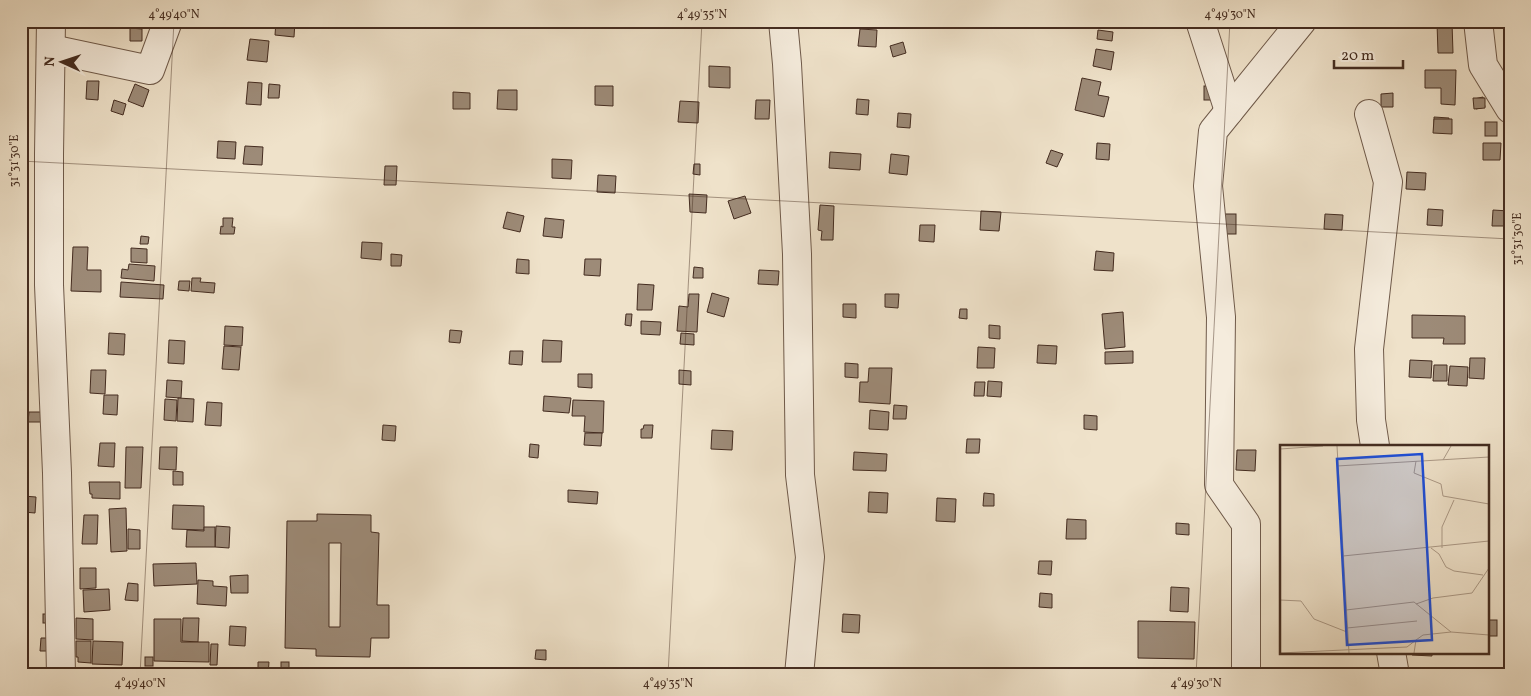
<svg xmlns="http://www.w3.org/2000/svg" width="1531" height="696" viewBox="0 0 1531 696" font-family="Vollkorn,serif">
  <style>
    .building { fill: #9d8b78; stroke: #442c20; fill-rule: evenodd }
    .lines { fill: none; stroke-linecap: round; stroke-linejoin: round }
    .minor-casing { stroke: #6f5a4a; stroke-width: 30 }
    .minor { stroke: #f5ecdd; stroke-width: 28 }
    .ticks { fill: none; stroke: #442c20; stroke-width: 1; stroke-opacity: 0.45 }
    .inset-road { fill: none; stroke: #ab9986; stroke-width: 1 }
    .view { fill: #1d4ed8; fill-opacity: 0.15; stroke: #1d4ed8; stroke-width: 2.5 }
    .inset-edge { fill: none; stroke: #442c20; stroke-width: 2.5 }
    .neatline { fill: none; stroke: #442c20; stroke-width: 2 }
    .ticks-label { font-size: 12px; text-anchor: middle; fill: #442c20 }
  </style>
  <rect width="100%" height="100%" fill="#efe2ca"/>
  <filter id="stains"><feTurbulence type="fractalNoise" baseFrequency=".004" numOctaves="4"/><feColorMatrix values="0 0 0 0 .2 0 0 0 0 .09 0 0 0 0 .02 0 0 0 .5 -.17"/></filter>
  <radialGradient id="worn" r=".72"><stop offset=".6" stop-color="#630" stop-opacity="0"/><stop offset="1" stop-color="#630" stop-opacity=".3"/></radialGradient>
  <!-- building -->
  <g class="building">
    <path d="M276 21H295L294 37 275 35Z"/>
    <path d="M1412 21H1433L1414 26Z"/>
    <path d="M1437 23H1452L1453 53H1438Z"/>
    <path d="M130 28 142 29V41H130Z"/>
    <path d="M860 29 877 30 876 47 858 46Z"/>
    <path d="M1098 30 1113 32 1112 41 1097 39Z"/>
    <path d="M250 39 269 41 267 62 247 60Z"/>
    <path d="M903 42 906 53 893 57 890 46Z"/>
    <path d="M1096 49 1114 52 1111 70 1093 66Z"/>
    <path d="M709 66 730 67V88L709 87Z"/>
    <path d="M1425 70H1456L1455 105 1441 104V88H1425Z"/>
    <path d="M1082 78 1101 82 1098 95 1109 97 1104 117 1075 110Z"/>
    <path d="M87 81H99L98 100 86 99Z"/>
    <path d="M248 82 262 83 261 105 246 104Z"/>
    <path d="M135 84 149 90 143 107 128 101Z"/>
    <path d="M269 84 280 85 279 98H268Z"/>
    <path d="M595 86H613V106L595 105Z"/>
    <rect x="1204" y="86" width="12" height="14"/>
    <path d="M498 90H517V110L497 109Z"/>
    <path d="M453 92 470 93V109H453Z"/>
    <path d="M1393 93V107H1381V94Z"/>
    <path d="M1483 97 1485 107 1476 109 1474 99Z"/>
    <path d="M1473 98H1485V108L1474 109Z"/>
    <path d="M857 99 869 100 868 115 856 114Z"/>
    <path d="M114 100 126 104 123 115 111 111Z"/>
    <path d="M756 100H770L769 119H755Z"/>
    <path d="M680 101 699 102 698 123 678 122Z"/>
    <path d="M898 113 911 114 910 128 897 127Z"/>
    <path d="M1434 117 1449 118 1448 132 1434 131Z"/>
    <path d="M1434 119H1452V134L1433 133Z"/>
    <rect x="1485" y="122" width="12" height="14"/>
    <path d="M218 141 236 142 235 159 217 158Z"/>
    <path d="M1097 143 1110 144 1109 160 1096 159Z"/>
    <path d="M1483 143H1501L1500 160H1483Z"/>
    <path d="M245 146 263 147 262 165 243 164Z"/>
    <path d="M1051 150 1063 154 1057 167 1046 163Z"/>
    <path d="M830 152 861 154 860 170 829 168Z"/>
    <path d="M891 154 909 156 907 175 889 173Z"/>
    <path d="M552 159 572 160 571 179 552 178Z"/>
    <path d="M694 164H700V175L693 174Z"/>
    <path d="M385 166H397L396 185H384Z"/>
    <path d="M1407 172 1426 173 1425 190 1406 189Z"/>
    <path d="M598 175 616 176 615 193 597 192Z"/>
    <path d="M689 194 707 195 706 213 690 212Z"/>
    <path d="M745 196 751 213 734 219 728 201Z"/>
    <path d="M820 205 834 206 833 240H821L822 231 818 230Z"/>
    <path d="M1428 209 1443 210 1442 226 1427 225Z"/>
    <path d="M1493 210 1509 211 1508 226H1492Z"/>
    <path d="M981 211 1001 212 999 231 980 230Z"/>
    <path d="M507 212 524 216 520 232 503 228Z"/>
    <rect x="1221" y="214" width="15" height="20"/>
    <path d="M1325 214 1343 215 1342 230 1324 229Z"/>
    <path d="M223 218H233L232 227H235L234 234H220L221 226 223 227Z"/>
    <path d="M545 218 564 220 562 238 543 236Z"/>
    <path d="M920 225H935L934 242 919 241Z"/>
    <path d="M141 236 149 237 148 244H140Z"/>
    <path d="M362 242 382 243 381 260 361 258Z"/>
    <path d="M73 247H88L87 270H101V292L71 291Z"/>
    <path d="M131 248 147 249V263L131 262Z"/>
    <path d="M1096 251 1114 253 1113 271 1094 270Z"/>
    <path d="M391 254 402 255 401 266H391Z"/>
    <path d="M517 259 529 260V274L516 273Z"/>
    <path d="M585 259H601L600 276 584 275Z"/>
    <path d="M129 264 155 266 154 281 121 278 122 269 128 270Z"/>
    <path d="M694 267 703 268V278H693Z"/>
    <path d="M759 270 779 271 778 285 758 284Z"/>
    <path d="M192 278H201L200 282 215 283 214 293 191 291Z"/>
    <path d="M179 281H190L189 291 178 290Z"/>
    <path d="M121 282 164 285 163 299 120 297Z"/>
    <path d="M638 284 654 285 652 310H637Z"/>
    <path d="M712 293 729 298 724 317 707 312Z"/>
    <path d="M689 294H699L697 332 677 331 679 306 688 307Z"/>
    <path d="M885 294H899L898 308 885 307Z"/>
    <path d="M843 304H856V318L843 317Z"/>
    <path d="M960 309H967V319L959 318Z"/>
    <path d="M1123 312 1125 347 1105 349 1102 314Z"/>
    <path d="M626 314H632L631 326 625 325Z"/>
    <path d="M1412 315 1465 316V344H1443L1444 338H1412Z"/>
    <path d="M641 321 661 322 660 335 641 334Z"/>
    <path d="M989 325 1000 326V339L989 338Z"/>
    <path d="M225 326 243 327 242 346 224 345Z"/>
    <path d="M450 330 462 331 460 343 449 342Z"/>
    <path d="M109 333 125 334 124 355 108 354Z"/>
    <path d="M681 333 694 334V345L680 344Z"/>
    <path d="M169 340 185 341 184 364 168 363Z"/>
    <path d="M543 340 562 341 561 362H542Z"/>
    <path d="M1038 345 1057 346 1056 364 1037 363Z"/>
    <path d="M224 346 241 347 239 370 222 369Z"/>
    <path d="M978 347 995 348 994 368H977Z"/>
    <path d="M510 351H523L522 365 509 364Z"/>
    <path d="M1133 351V363L1105 364V352Z"/>
    <path d="M1470 358H1485L1484 379 1469 378Z"/>
    <path d="M1410 360 1432 361 1431 378 1409 377Z"/>
    <path d="M845 363 858 364V378L845 377Z"/>
    <path d="M1434 365H1447V381H1433Z"/>
    <path d="M1450 366 1468 367 1467 386 1448 385Z"/>
    <path d="M869 368H892L890 404 859 402 860 382H868Z"/>
    <path d="M91 370H106L105 394 90 393Z"/>
    <path d="M679 370 691 371V385L679 384Z"/>
    <path d="M578 374H592V388L578 387Z"/>
    <path d="M167 380 182 381 181 398 166 397Z"/>
    <path d="M988 381 1002 382 1001 397 987 396Z"/>
    <path d="M975 382H985L984 396H974Z"/>
    <path d="M104 395H118L117 415 103 414Z"/>
    <path d="M544 396 571 398 569 413 543 411Z"/>
    <path d="M178 398 194 399 193 422 177 421Z"/>
    <path d="M165 399 177 400 176 421 164 420Z"/>
    <path d="M573 400 604 401 603 433 584 432 585 416H572Z"/>
    <path d="M207 402 222 403 221 426 205 425Z"/>
    <path d="M894 405 907 406 906 419H893Z"/>
    <path d="M870 410 889 412 888 430 869 429Z"/>
    <path d="M29 412H42L41 422H28Z"/>
    <path d="M1084 415 1097 416V430L1084 429Z"/>
    <path d="M383 425 396 426 395 441 382 440Z"/>
    <path d="M644 425H653L652 438H641V429H643Z"/>
    <path d="M712 430 733 431 732 450 711 449Z"/>
    <path d="M585 433H602L601 446 584 445Z"/>
    <path d="M967 439H980L979 453H966Z"/>
    <path d="M100 443H115L114 467 98 466Z"/>
    <path d="M530 444 539 445 538 458 529 457Z"/>
    <path d="M126 447H143L141 488H125Z"/>
    <path d="M160 447H177L176 470 159 469Z"/>
    <path d="M1237 450H1256L1255 471 1236 470Z"/>
    <path d="M854 452 887 454 886 471 853 470Z"/>
    <path d="M173 471 183 472V485H173Z"/>
    <path d="M89 482H120V499L92 498V494H90Z"/>
    <path d="M568 490 598 492 597 504 568 502Z"/>
    <path d="M869 492 888 493 887 513 868 512Z"/>
    <path d="M984 493 994 494V506H983Z"/>
    <path d="M23 496 36 497 35 513 23 512Z"/>
    <path d="M937 498 956 499 955 522 936 521Z"/>
    <path d="M173 505 204 506V530L172 529Z"/>
    <path d="M126 508 127 551 111 552 109 509Z"/>
    <path d="M317 514 371 515V532L379 533 377 605H389V638H371L370 657 316 656V649L285 648 287 521H317ZM329 543H341L340 627H329Z"/>
    <path d="M84 515H98L97 544H82Z"/>
    <path d="M1067 519 1086 520V539H1066Z"/>
    <path d="M1176 523 1189 524V535L1176 534Z"/>
    <path d="M216 526 230 527 229 548 215 547Z"/>
    <path d="M204 527H215V547H186L187 530 204 531Z"/>
    <path d="M128 529 140 530V549H128Z"/>
    <path d="M1039 561H1052L1051 575 1038 574Z"/>
    <path d="M196 563 197 584 154 586 153 564Z"/>
    <path d="M80 568H96V588L80 589Z"/>
    <path d="M248 575V593H231L230 576Z"/>
    <path d="M198 580 213 581V586L227 587 226 606 197 604Z"/>
    <path d="M128 583 138 584V601L125 600Z"/>
    <path d="M1171 587 1189 588 1188 612 1170 611Z"/>
    <path d="M109 589 110 610 84 612 83 590Z"/>
    <path d="M1040 593 1052 594V608L1039 607Z"/>
    <rect x="43" y="614" width="11" height="9"/>
    <path d="M843 614 860 615 859 633 842 632Z"/>
    <path d="M76 618 93 619V640L76 639Z"/>
    <path d="M183 618H199L198 642 182 641Z"/>
    <path d="M154 619H181V642H209V662L154 661Z"/>
    <rect x="1487" y="620" width="10" height="16"/>
    <path d="M1138 621 1195 622 1194 659 1138 658Z"/>
    <path d="M230 626 246 627 245 646 229 645Z"/>
    <path d="M41 638H55L54 651H40Z"/>
    <path d="M76 641H91V663L78 662V657H76Z"/>
    <path d="M93 641 123 642 122 665 92 664Z"/>
    <path d="M211 644H218L217 665H210Z"/>
    <path d="M536 650H546V660L535 659Z"/>
    <path d="M1412 652H1432V656L1412 655Z"/>
    <rect x="145" y="657" width="8" height="9"/>
    <path d="M258 662H269L268 675H258Z"/>
    <rect x="281" y="662" width="8" height="10"/>
  </g>
  <g class="lines">
    <defs>
      <g id="minor">
        <path d="M51 21 49 154V285L57 473 61 675"/>
        <path d="M783 21 787 64 797 254 800 475 810 557 799 675"/>
        <path d="M1200 21 1229 111"/>
        <path d="M1478 21 1483 65 1510 109"/>
        <path d="M51 49 150 70 168 21"/>
        <path d="M1369 114 1388 182 1369 349 1371 420 1375 446"/>
        <path d="M1391 652 1395 675"/>
        <path d="M1246 675V524L1219 485 1221 317 1208 186 1213 131 1302 21"/>
      </g>
    </defs>
    <!-- minor casing -->
    <use href="#minor" class="minor-casing"/>
    <!-- minor -->
    <use href="#minor" class="minor"/>
  </g>
  <!-- ticks -->
  <path class="ticks" d="M21 161 1510 239M140 675 174 21M668 675 702 21M1196 675 1230 21"/>
  <!-- overview -->
  <g transform="translate(1280 445)">
    <rect width="209" height="209" fill="#efe2ca"/>
    <path class="inset-road" d="M57 1 69 208M0 4 43 1M163 15 171 1M136 16 134 28 161 39 163 51 209 59M57 21 209 12M151 103 159 109 166 122 174 126 203 130M162 103V82L174 55M63 111 209 96M0 155 21 156 34 174 67 187M136 159 153 153 192 148 209 123M66 165 134 157 171 187 209 190M67 183 137 176M0 208 127 202 136 195M134 208 136 195 143 190 171 187"/>
    <path class="view" d="M142 9 152 195 67 200 57 14Z"/>
    <rect width="209" height="209" class="inset-edge"/>
  </g>
  <!-- margin -->
  <rect width="1531" height="696" fill="none" stroke="#efe2ca" stroke-width="55"/>
  <!-- north arrow -->
  <g transform="translate(62 62) rotate(273)" stroke="#f5ecdd" stroke-width="4" paint-order="stroke">
  <path d="M0-4L9 19L0 12L-9 19Z" fill="#442c20"/>
  <text y="-8" font-size="14" font-weight="bold" text-anchor="middle" fill="#442c20">N</text>
  </g>
  <!-- scale -->
  <path d="M1334 60v8h69v-8" fill="none" stroke="#442c20" stroke-width="2.5"/>
  <text x="1341" y="60" font-size="15" fill="#442c20" stroke="#f5ecdd" stroke-width="4" paint-order="stroke">20 m</text>
  <rect x="28" y="28" width="1476" height="640" class="neatline"/>
  <g class="ticks-label">
    <text x="174" y="18">4°49'40"N</text>
    <text x="702" y="18">4°49'35"N</text>
    <text x="1230" y="18">4°49'30"N</text>
    <text transform="translate(14 161) rotate(-90)" y="4">31°31'30"E</text>
    <text transform="translate(1517 239) rotate(-90)" y="4">31°31'30"E</text>
    <text x="140" y="687">4°49'40"N</text>
    <text x="668" y="687">4°49'35"N</text>
    <text x="1196" y="687">4°49'30"N</text>
  </g>
  <rect width="100%" height="100%" filter="url(#stains)"/>
  <rect width="100%" height="100%" fill="url(#worn)"/>
</svg>
